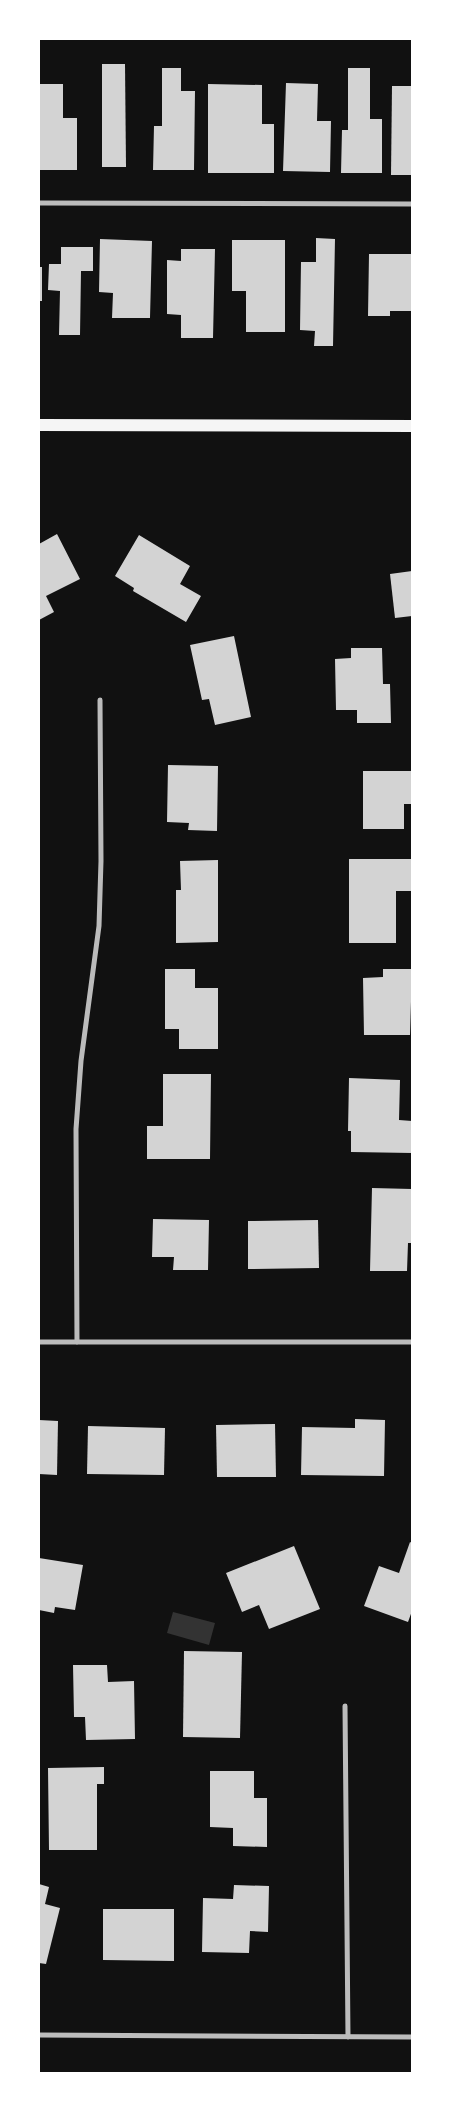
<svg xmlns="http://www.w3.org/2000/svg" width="451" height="2112" viewBox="0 0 451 2112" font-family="Helvetica,sans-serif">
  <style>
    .water { fill: #333 }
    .building { fill: #d3d3d3 }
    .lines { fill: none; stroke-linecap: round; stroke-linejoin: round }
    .minor { stroke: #bcbcbc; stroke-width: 5 }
    .primary { stroke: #f5f5f5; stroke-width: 12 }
  </style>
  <rect width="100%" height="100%" fill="#111"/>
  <!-- water -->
  <path class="water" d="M173 1612 215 1623 209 1645 167 1633Z"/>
  <!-- building -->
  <g class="building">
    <path d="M102 64H125L126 167H102Z"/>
    <path d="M162 68H181V91H195L194 170H153L154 126H162Z"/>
    <path d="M348 68H370V119H382V173H341L342 130H348Z"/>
    <path d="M286 83 318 84 317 121H331L330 172 283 171Z"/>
    <path d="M39 84H63V118H77V170H39Z"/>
    <path d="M208 84 262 85V124H274V173H208Z"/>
    <path d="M392 86H412V175H391Z"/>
    <path d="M316 238 335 239 333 346H314L315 331 300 330 301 262H316Z"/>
    <path d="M100 239 152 241 150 318H112L113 293 99 292Z"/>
    <path d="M232 240H285V332H246V291H232Z"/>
    <path d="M61 247H93V271H81L80 335H59L60 291 48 290 49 264H61Z"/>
    <path d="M181 249H215L213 338H181V315L167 314V260L181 261Z"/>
    <path d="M369 254H412L411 311H390V316H368Z"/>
    <rect x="39" y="267" width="3" height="34"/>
    <path d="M57 534 80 579 46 596 54 612 39 620V544Z"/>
    <path d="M139 535 190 566 180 584 201 596 186 622 133 591 134 588 115 576Z"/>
    <path d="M412 571V616L395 618 390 574Z"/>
    <path d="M234 636 251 717 215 725 209 699 202 700 190 645Z"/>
    <path d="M351 648H382L383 684H390L391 723H357V710H336L335 659 351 658Z"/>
    <path d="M168 765 218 766 217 831 188 830 189 823 167 822Z"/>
    <path d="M363 771H412V804H404V829H363Z"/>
    <path d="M349 859H412V891H396V943H349Z"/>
    <path d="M218 860V942L176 943V890H181L180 861Z"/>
    <path d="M165 969H195V988H218V1049H179V1029H165Z"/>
    <path d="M383 969H412L410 1035H364L363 978 383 977Z"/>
    <path d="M163 1074H211L210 1159H147V1126H163Z"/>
    <path d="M349 1078 400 1080 399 1120 412 1121V1153L351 1152V1131H348Z"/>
    <path d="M372 1188 412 1189V1243H408L407 1271H370Z"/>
    <path d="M153 1219 209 1220 208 1270H173L174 1257H152Z"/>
    <path d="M318 1220 319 1268 248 1269V1221Z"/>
    <path d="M355 1419 385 1420 384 1476 301 1475 302 1427 355 1428Z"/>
    <path d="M39 1420 58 1421 57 1475 39 1474Z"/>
    <path d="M275 1424 276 1477H217L216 1425Z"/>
    <path d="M88 1426 165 1428 164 1475 87 1474Z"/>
    <path d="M410 1542 412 1543V1611L408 1622 364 1606 379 1566 399 1573Z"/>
    <path d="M294 1546 320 1609 269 1629 259 1605 242 1612 226 1573Z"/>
    <path d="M39 1558 83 1565 75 1610 55 1607 54 1613 39 1610Z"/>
    <path d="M184 1651 242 1652 240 1738 183 1737Z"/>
    <path d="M73 1665H107L108 1682 134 1681 135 1739 86 1740 85 1717H74Z"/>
    <path d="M104 1767V1784H97V1850H49L48 1768Z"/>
    <path d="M210 1771H254V1798H267V1847L233 1846V1828L210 1827Z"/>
    <path d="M39 1884 49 1887 45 1904 60 1908 46 1964 39 1963Z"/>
    <path d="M234 1885 269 1886 268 1932 250 1931 249 1953 202 1952 203 1898 233 1899Z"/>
    <path d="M103 1909H174V1961L103 1960Z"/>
  </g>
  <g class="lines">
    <!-- minor -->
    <g class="minor">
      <path d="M39 203 412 204"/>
      <path d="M39 1342H412"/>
      <path d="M77 1342 76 1129 81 1061 99 926 101 861 100 700"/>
      <path d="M345 1706 348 2037"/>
      <path d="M39 2035 412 2037"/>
    </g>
    <!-- primary -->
    <path class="primary" d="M39 425 412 426"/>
  </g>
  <!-- border -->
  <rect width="451" height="2112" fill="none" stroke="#ffffff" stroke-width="80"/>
</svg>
